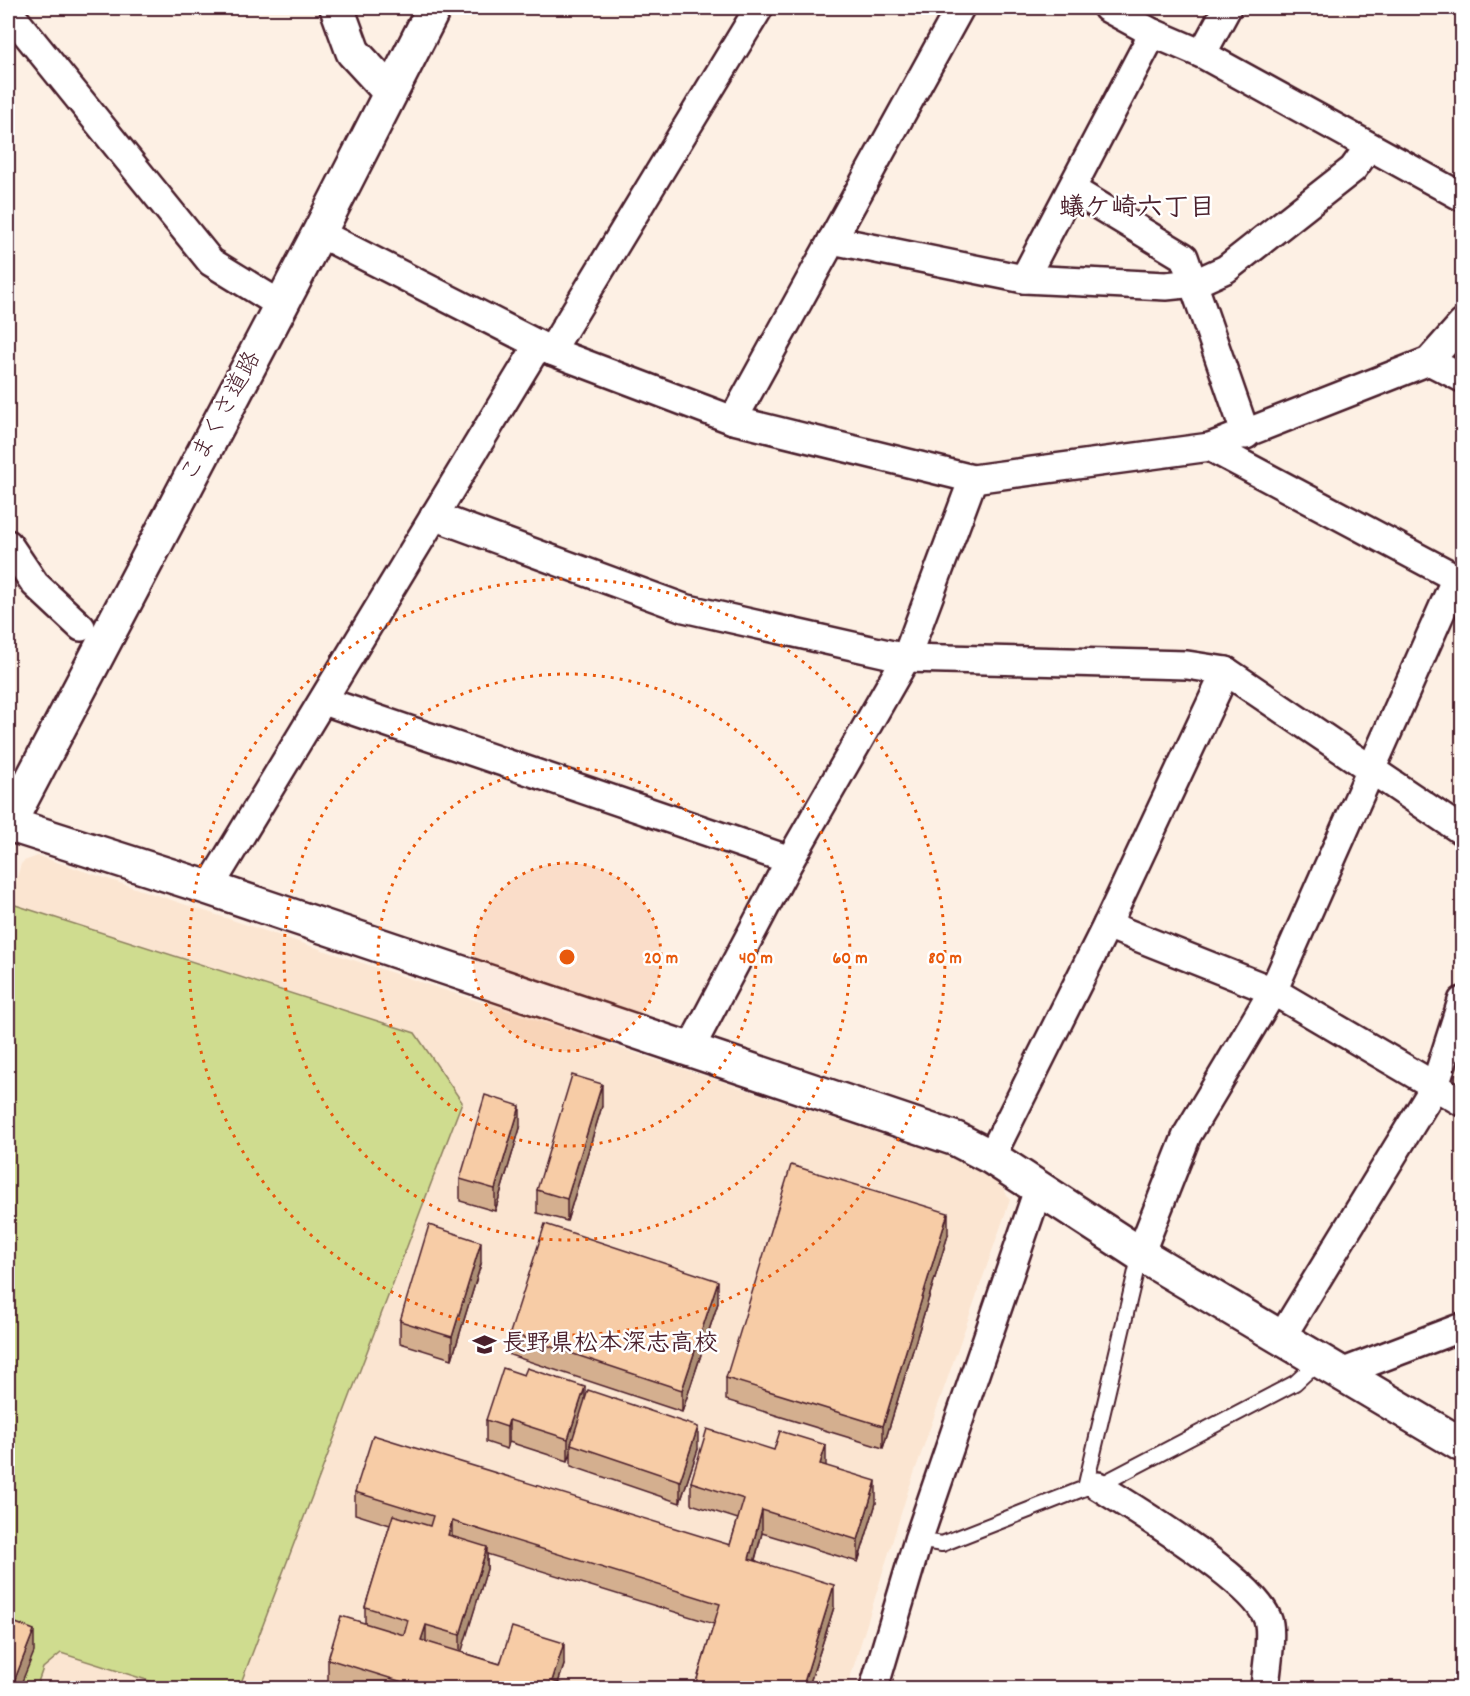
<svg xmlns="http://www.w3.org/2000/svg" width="1470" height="1696" viewBox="0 0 1470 1696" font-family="Dekko,'Klee One',sans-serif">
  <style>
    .built { fill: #fbe5d1 }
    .green { fill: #cfdc8f; stroke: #8c7e5d; stroke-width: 1.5 }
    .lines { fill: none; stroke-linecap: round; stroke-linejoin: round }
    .service-casing { stroke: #4a1f2b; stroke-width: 18 }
    .minor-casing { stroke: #4a1f2b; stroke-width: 32 }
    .tertiary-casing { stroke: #4a1f2b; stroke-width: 38 }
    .service { stroke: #fff; stroke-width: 14 }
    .minor { stroke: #fff; stroke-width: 27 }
    .tertiary { stroke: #fff; stroke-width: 33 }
    .wall { fill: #d4af8f; stroke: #4a1f2b; stroke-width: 1.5 }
    .shaded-wall { fill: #ad8f74; stroke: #4a1f2b; stroke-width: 1.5 }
    .building { fill: #f7cca6; stroke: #4a1f2b; stroke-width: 1.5 }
    .ring { fill: none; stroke: #e8590c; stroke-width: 3; stroke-dasharray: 3 6 }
    .labels { text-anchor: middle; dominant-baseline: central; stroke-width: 5; stroke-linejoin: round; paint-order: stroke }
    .street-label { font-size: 24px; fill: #4a1f2b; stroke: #fff }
    .poi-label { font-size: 24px; font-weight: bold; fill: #4a1f2b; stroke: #fff; text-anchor: start }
    .neighbourhood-label { font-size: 26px; font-weight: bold; fill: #4a1f2b; stroke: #fff }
    .centre { fill: #e8590c; stroke: #fff; stroke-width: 3 }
    .ring-label { font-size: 18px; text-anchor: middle; font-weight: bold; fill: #e8590c; stroke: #fff; stroke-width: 5; stroke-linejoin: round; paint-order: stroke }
  </style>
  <rect width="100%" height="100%" fill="#fdf0e4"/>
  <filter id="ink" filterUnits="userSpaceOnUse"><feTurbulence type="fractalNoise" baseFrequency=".0167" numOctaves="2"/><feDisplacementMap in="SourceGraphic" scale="12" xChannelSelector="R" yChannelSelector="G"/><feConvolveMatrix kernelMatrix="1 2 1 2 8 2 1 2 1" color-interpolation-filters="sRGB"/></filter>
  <g filter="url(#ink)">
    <!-- built -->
    <path class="built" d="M38 856 950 1157 1001 1184 1010 1200 908 1491 847 1688H8V908L21 864 24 861Z"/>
    <!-- green -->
    <path class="green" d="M9 903 415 1033 462 1102 239 1688H172L61 1653 43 1668 36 1688H8Z"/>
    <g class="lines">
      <defs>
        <g id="service">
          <path d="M1085 1488 1140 1254"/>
          <path d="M918 1540 942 1544 1085 1488 1098 1486 1295 1383 1320 1360"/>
        </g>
        <g id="minor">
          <path d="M1107 8 1153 33 1202 54 1462 197"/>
          <path d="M8 11 211 262 281 305"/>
          <path d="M1202 54 1227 8"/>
          <path d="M1073 190 1184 257 1246 435"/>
          <path d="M319 233 551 351 733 420 973 479 1210 447 1429 361 1462 324"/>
          <path d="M832 240 1024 279 1166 286 1195 283 1226 269 1353 169 1368 148"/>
          <path d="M1024 279 1153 33"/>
          <path d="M551 351 759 8"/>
          <path d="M1429 361 1462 378"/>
          <path d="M733 420 960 8"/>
          <path d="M1210 447 1462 581"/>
          <path d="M434 516 684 608 906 658 1187 665 1226 671 1462 831"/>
          <path d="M8 544 35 584 81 627"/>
          <path d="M324 701 790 860"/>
          <path d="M209 888 538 345"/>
          <path d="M1107 925 1273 991 1462 1102"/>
          <path d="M689 1051 790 860 906 658 973 479"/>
          <path d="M991 1157 1107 925 1226 671"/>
          <path d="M1140 1254 1187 1135 1273 991 1456 578"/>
          <path d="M1281 1338 1435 1086 1462 1001"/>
          <path d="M1341 1373 1462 1327"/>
          <path d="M1098 1486C1133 1508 1263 1586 1269 1624 1272 1641 1266 1671 1265 1688"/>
          <path d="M874 1688 918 1540 1038 1190"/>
        </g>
        <g id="tertiary">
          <path d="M337 8 353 52 389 91"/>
          <path d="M8 824 209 888 956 1139 991 1157 1140 1254 1462 1445"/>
          <path d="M8 825 319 233 434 8"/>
        </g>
      </defs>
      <!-- service casing -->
      <use href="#service" class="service-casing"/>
      <!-- minor casing -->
      <use href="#minor" class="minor-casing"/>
      <!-- tertiary casing -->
      <use href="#tertiary" class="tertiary-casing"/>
      <!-- service -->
      <use href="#service" class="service"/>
      <!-- minor -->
      <use href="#minor" class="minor"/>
      <!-- tertiary -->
      <use href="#tertiary" class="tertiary"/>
    </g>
    <!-- wall -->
    <g class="wall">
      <path d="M602 1106 567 1221 537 1213V1190Z"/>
      <path d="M520 1128 495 1211 460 1201V1179Z"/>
      <path d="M948 1235 883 1448 726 1400V1378Z"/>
      <path d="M481 1264 452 1359 400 1343V1321Z"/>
      <path d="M718 1303 682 1412 510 1355V1333Z"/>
      <path d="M524 1375 698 1449 680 1503 571 1466V1452L568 1461 509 1442 507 1449 486 1442V1420Z"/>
      <path d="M826 1466 876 1503 858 1562 762 1533 755 1560 834 1607 808 1689H694L714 1624 487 1554V1569L461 1652 500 1664 564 1665 558 1683 577 1689H353L328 1681V1659L365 1623V1607L390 1525 355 1514V1492L730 1545 738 1519 691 1504V1482Z"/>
    </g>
    <!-- shaded-wall -->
    <g class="shaded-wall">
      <path d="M602 1084V1106L567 1221V1199Z"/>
      <path d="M520 1106V1128L495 1211V1189Z"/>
      <path d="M948 1213V1235L883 1448V1426Z"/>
      <path d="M481 1242V1264L452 1359V1337Z"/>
      <path d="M718 1281V1303L682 1412V1390Z"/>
      <path d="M585 1387V1409L571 1444V1452L568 1461V1439Z"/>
      <path d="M509 1420V1442L507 1449V1427Z"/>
      <path d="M698 1427V1449L680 1503V1481Z"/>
      <path d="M826 1445V1467L820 1464Z"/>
      <path d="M876 1481V1503L858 1562V1540Z"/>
      <path d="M762 1510V1533L749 1581V1559Z"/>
      <path d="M452 1521V1543L448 1535Z"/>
      <path d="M487 1547V1569L460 1657V1635Z"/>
      <path d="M834 1585V1607L808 1689H802Z"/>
      <path d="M426 1625V1647L421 1640Z"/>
      <path d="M34 1630V1652L19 1689H11Z"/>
      <path d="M564 1643V1665L556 1689 552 1681Z"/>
    </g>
    <!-- building -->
    <g class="building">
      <path d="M572 1075 602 1084 567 1199 537 1190Z"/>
      <path d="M485 1095 520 1106 495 1189 460 1179Z"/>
      <path d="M791 1165 948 1213 883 1426 726 1378Z"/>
      <path d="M545 1224 718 1281 682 1390 510 1333Z"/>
      <path d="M429 1225 481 1242 452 1337 400 1321Z"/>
      <path d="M503 1368 524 1375 527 1368 585 1387 568 1439 509 1420 507 1427 486 1420Z"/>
      <path d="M588 1390 698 1427 680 1481 571 1444Z"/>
      <path d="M707 1429 774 1450 780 1431 826 1445 820 1464 876 1481 858 1540 762 1510 749 1559 834 1585 802 1689H694L720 1604 452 1521 448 1535 487 1547 460 1635 426 1625 421 1640 500 1664 512 1627 564 1643 552 1681 577 1689H425L328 1659 341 1616 404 1635 408 1620 365 1607 393 1515 430 1526 433 1516 355 1492 373 1435 730 1545 744 1499 691 1482Z"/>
      <path d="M8 1620 34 1630 11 1689H8Z"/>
    </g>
  </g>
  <!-- distance rings -->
  <circle cx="567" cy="957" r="94" fill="#e8590c" fill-opacity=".12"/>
  <g class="ring">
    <circle cx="567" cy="957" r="94"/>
    <circle cx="567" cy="957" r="189"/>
    <circle cx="567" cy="957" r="283"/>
    <circle cx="567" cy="957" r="378"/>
  </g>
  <!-- icons -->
  <defs>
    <symbol id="school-bare" viewBox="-9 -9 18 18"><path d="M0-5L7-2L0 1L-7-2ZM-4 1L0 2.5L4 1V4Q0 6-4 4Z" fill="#4a1f2b" stroke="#fff" stroke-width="2.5" paint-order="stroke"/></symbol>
  </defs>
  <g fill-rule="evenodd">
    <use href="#school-bare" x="468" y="1328" width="33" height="33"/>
  </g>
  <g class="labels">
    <!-- street labels -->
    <g class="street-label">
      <text transform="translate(222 417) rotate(-62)">こまくさ道路</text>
    </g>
    <!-- poi labels -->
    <g class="poi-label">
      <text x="502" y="1345">長野県松本深志高校</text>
    </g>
    <!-- neighbourhood labels -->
    <g class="neighbourhood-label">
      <text x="1137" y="209">蟻ケ崎六丁目</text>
    </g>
  </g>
  <circle cx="567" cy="957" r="9" class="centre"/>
  <g class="ring-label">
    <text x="661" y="963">20 m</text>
    <text x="756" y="963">40 m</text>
    <text x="850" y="963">60 m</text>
    <text x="945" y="963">80 m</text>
  </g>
  <!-- margin -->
  <rect width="1470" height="1696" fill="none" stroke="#fff" stroke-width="30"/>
  <rect x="15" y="15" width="1440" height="1666" fill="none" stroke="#4a1f2b" stroke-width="2" filter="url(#ink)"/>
</svg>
